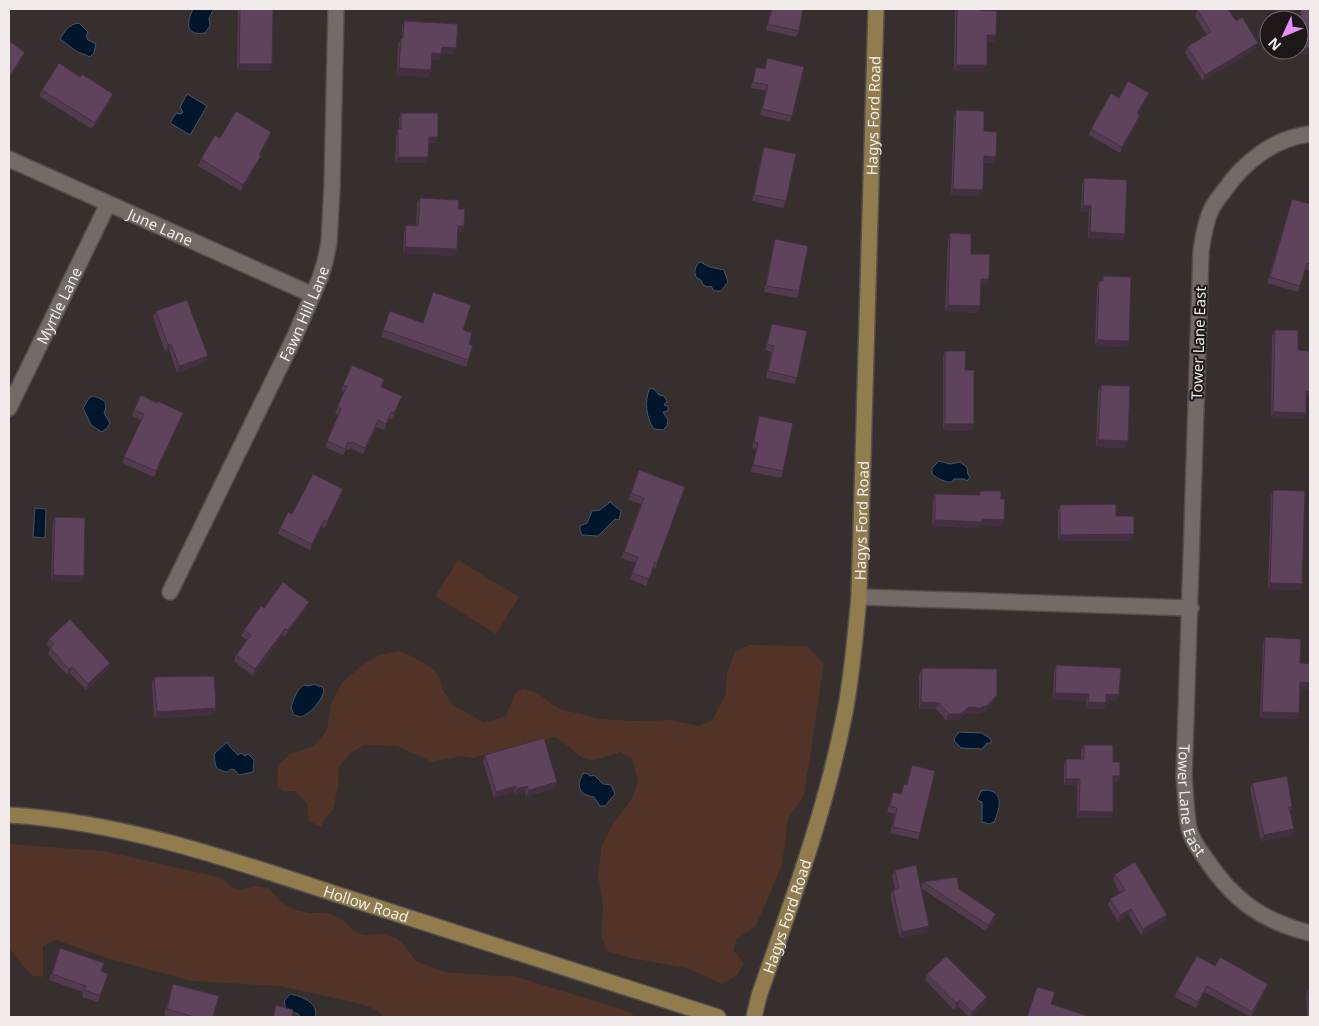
<svg xmlns="http://www.w3.org/2000/svg" width="1319" height="1026" viewBox="0 0 1319 1026" font-family="'Noto Sans',sans-serif">
  <style>
    .green { fill: #523327 }
    .water { fill: #00162c; stroke: #485665 }
    .lines { fill: none; stroke-linecap: round; stroke-linejoin: round }
    .street-casing { stroke: #544e4d; stroke-width: 18 }
    .secondary-casing { stroke: #544e4d; stroke-width: 18 }
    .street { stroke: #736b68; stroke-width: 15 }
    .secondary { stroke: #907c4d; stroke-width: 15 }
    .wall { fill: #523a4f }
    .shaded-wall { fill: #422f40 }
    .building { fill: #5f435c; stroke: #422f40 }
    .labels { text-anchor: middle; dominant-baseline: central; stroke-width: 4; stroke-linejoin: round; paint-order: stroke }
    .street-label { font-size: 15px; fill: #f1eceb; stroke: #1b1817 }
  </style>
  <rect width="100%" height="100%" fill="#362f2d"/>
  <!-- green -->
  <g class="green">
    <path d="M458 560 519 597 496 634 435 596Z"/>
    <path d="M749 645 807 646 824 664 804 796 788 818 782 865 756 926 737 939 733 950 744 963 737 975 722 984 687 968 631 958 607 951 601 935 603 906 598 874 602 845 612 825 632 799 638 782 632 759 620 752C612 754 600 760 592 760 577 759 568 743 555 737L473 758 461 756 432 762 397 746 364 745 351 753 339 767 338 786 333 810 324 819 321 827 309 821 307 803 295 791H283L277 786 278 766 290 754 314 746 327 730 331 704 342 683 361 666 379 655 401 651 421 661 434 670 440 678 442 689 452 704 484 723 506 716 516 692 524 689 537 693 560 709 600 719 636 721 670 720 699 726 712 720 726 694 727 674 735 652Z"/>
    <path d="M9 844 104 851 222 878 231 887 240 890 256 886 268 888 281 902 295 910 310 913H327L342 919 353 930 364 935 380 934 395 937 406 947 416 961 445 972 497 976H514L630 1012 635 1017H383L377 1010 361 1004 280 986 191 981 107 958 56 940 43 946V977L34 976 27 971 9 948Z"/>
  </g>
  <!-- water -->
  <g class="water">
    <path d="M193 9H214L209 18 210 26 205 33C184 36 187 22 193 9Z"/>
    <path d="M79 23 88 32 86 36 88 40 96 44 94 53 90 57 76 51 60 39C65 31 69 24 79 23Z"/>
    <path d="M187 94 207 106 190 135 170 123 176 113 181 114 183 112 180 107Z"/>
    <path d="M700 262 710 267 724 270 728 282 721 291H714L711 286 708 287 703 285 701 280 697 278C693 273 695 266 700 262Z"/>
    <path d="M650 388 654 389 659 395 664 396 667 401 664 405 668 406V411L663 412 668 420 667 426 663 430 654 429C646 419 644 400 650 388Z"/>
    <path d="M93 396C103 399 109 402 104 413L110 423 107 428 102 432 91 425 83 408 89 398Z"/>
    <path d="M939 461 950 464 960 462 967 467 968 475 970 477 967 481 964 479H954L952 482C946 483 937 478 932 474V468Z"/>
    <path d="M610 502 621 511 619 520 615 519 598 536 582 535 580 530V526L587 523 592 511 600 510Z"/>
    <path d="M35 508 46 509 45 538 33 537Z"/>
    <path d="M314 684 318 686H321L324 689C323 700 311 713 301 717L294 715 291 708C293 700 297 690 303 685L309 686Z"/>
    <path d="M959 732 982 733 991 739V743H987L982 749 961 748 955 742 954 739Z"/>
    <path d="M227 742 230 747 238 755 241 753 245 756 248 754 254 760 253 772 239 775 235 770 231 769 227 772C214 769 216 767 214 754Z"/>
    <path d="M584 773 588 774 590 776 594 775 603 784 611 785 615 794 605 806H600L594 797C579 795 575 785 584 773Z"/>
    <path d="M988 790C1005 793 999 811 994 822L989 824 982 822V802L977 800 981 791Z"/>
    <path d="M290 994C301 996 320 1003 315 1017H301L298 1014 286 1010 284 1001Z"/>
  </g>
  <g class="lines">
    <defs>
      <g id="street">
        <path id="s1" d="M1310 134C1274 138 1244 162 1224 191 1219 197 1214 204 1211 210 1205 223 1203 238 1201 251L1184 778C1186 793 1186 820 1190 832 1193 842 1200 851 1206 859 1233 900 1262 921 1310 933"/>
        <path id="s2" d="M9 159 313 295"/>
        <path id="s3" d="M9 408 108 204"/>
        <path id="s4" d="M170 592 294 338 320 278 325 262 329 242 332 188 336 9"/>
        <path d="M859 597 1191 608"/>
      </g>
      <g id="secondary">
        <path id="s5" d="M9 815C126 822 238 862 348 898 472 937 595 977 718 1017"/>
        <path id="s6" d="M754 1017 759 996C791 904 825 813 844 717 852 678 855 637 859 597L876 9"/>
      </g>
    </defs>
    <!-- street casing -->
    <use href="#street" class="street-casing"/>
    <!-- secondary casing -->
    <use href="#secondary" class="secondary-casing"/>
    <!-- street -->
    <use href="#street" class="street"/>
    <!-- secondary -->
    <use href="#secondary" class="secondary"/>
  </g>
  <!-- wall -->
  <g class="wall">
    <path d="M238 9H273L272 64 270 71 237 70Z"/>
    <path d="M771 9H803L799 31 796 37 766 30Z"/>
    <path d="M955 9H979V10L996 35 994 42H987L984 71H954Z"/>
    <path d="M1301 9H1310V54H1299V20H1287L1289 15H1299Z"/>
    <path d="M1197 10 1236 21 1255 49 1203 81 1185 53 1187 47 1207 35 1195 16Z"/>
    <path d="M404 21 456 48 454 54 441 53 439 60H432L431 70 429 77 397 75 398 44 401 38H402V27Z"/>
    <path d="M767 58 792 116 790 122 760 115 766 91 751 88 756 67 764 69Z"/>
    <path d="M42 90 111 100 92 129 39 96Z"/>
    <path d="M1119 98 1147 99 1138 114 1140 115 1138 121 1120 153 1089 135 1091 129Z"/>
    <path d="M956 110 984 131 996 157 993 163H984L980 196 951 195 954 116Z"/>
    <path d="M401 113 436 143H429L426 163H395L396 136 398 129H399V119Z"/>
    <path d="M271 132 269 138 260 155 258 162 241 191 198 166 201 159 220 138Z"/>
    <path d="M764 147 786 201 783 208 752 201 762 153Z"/>
    <path d="M1084 178 1123 240 1088 238 1089 212H1081L1082 184Z"/>
    <path d="M420 198 458 209 462 232H458L457 249 455 256 403 253 404 232 406 225 416 226 417 204Z"/>
    <path d="M1292 199 1309 243 1310 244V271L1305 269 1298 292 1267 283Z"/>
    <path d="M950 233 971 254 989 279 987 285H981L980 306 978 313 945 311 948 239Z"/>
    <path d="M775 239 799 291 797 298 764 292 773 246Z"/>
    <path d="M1103 276 1129 341 1127 347 1095 346 1097 287 1099 281H1101Z"/>
    <path d="M156 311 208 356 205 362 177 373 169 350 165 352 153 317Z"/>
    <path d="M390 311 423 323 463 330 469 344 473 346 466 367 381 337Z"/>
    <path d="M772 324 797 378 794 384 766 378 771 352 765 350 770 330Z"/>
    <path d="M1275 330 1298 350 1310 391 1308 397H1306L1304 419 1271 418 1272 336Z"/>
    <path d="M945 351 965 370 974 424 972 431 943 430V357Z"/>
    <path d="M343 385 381 387 402 396 392 419 389 418 384 430 376 427 363 454 350 448 349 450 346 449 343 455 325 447 339 415 335 413 344 392 341 391Z"/>
    <path d="M1101 385 1128 441 1125 448 1096 447 1098 391Z"/>
    <path d="M157 403 183 413 154 477 122 463 141 420 132 416 134 410Z"/>
    <path d="M759 416 783 471 781 478 751 472 756 449 752 448 757 423Z"/>
    <path d="M639 470 685 487 655 569 653 568 646 586 630 579 636 563 621 558 641 504 628 500Z"/>
    <path d="M1273 490 1302 584 1300 590 1268 589 1271 496Z"/>
    <path d="M980 491 1002 526 980 525 979 528 932 526 933 500 935 494 979 495Z"/>
    <path d="M341 496 325 528 322 527 310 550 278 534 280 528 292 514Z"/>
    <path d="M1060 505 1116 516 1132 541H1058V511Z"/>
    <path d="M55 517 84 576 81 582 51 581 53 523Z"/>
    <path d="M309 602 306 608 285 637 283 635 253 676 234 661 236 655 247 640 241 636 244 630 264 608Z"/>
    <path d="M1265 637 1300 663 1309 689H1300L1297 719 1260 718 1263 643Z"/>
    <path d="M49 639 110 663 108 669 86 690 70 673 67 675 48 654 50 648 47 645Z"/>
    <path d="M1056 665 1119 695 1117 701H1106L1104 709H1086V701L1053 699 1054 671Z"/>
    <path d="M922 668 994 701 985 711 978 714 966 713 958 720H946L936 709H919V675Z"/>
    <path d="M154 677 216 708 214 715 154 718 152 683Z"/>
    <path d="M1084 745 1113 762 1120 776 1118 782H1113V812L1111 818H1077V785H1064V765L1066 759H1081V751Z"/>
    <path d="M1310 745V754L1308 753Z"/>
    <path d="M485 755 555 788 526 797 525 792 515 795 514 792 494 798 483 762Z"/>
    <path d="M912 765 920 833 918 839 890 833 895 814 887 812 893 792 901 794 904 784 906 785Z"/>
    <path d="M1252 783 1292 807 1290 812 1292 835 1261 841 1250 789Z"/>
    <path d="M895 870 921 888 923 882 959 889 994 920 986 931 921 888 929 926 927 932 900 938 890 896 893 890H895L892 876Z"/>
    <path d="M1115 874 1165 921 1141 935 1129 915 1118 922 1108 905 1110 899 1120 893 1113 880Z"/>
    <path d="M60 948 101 971 108 974 98 1002 82 997 83 992 49 980Z"/>
    <path d="M1215 966 1266 990 1251 1017 1204 992 1196 1008 1175 997 1177 991Z"/>
    <path d="M927 974 985 1003 970 1017H969L958 1006 954 1010 925 980Z"/>
    <path d="M173 984 213 1017H171L164 1015Z"/>
    <path d="M1308 989 1310 1017H1307L1306 995Z"/>
  </g>
  <!-- shaded-wall -->
  <g class="shaded-wall">
    <path d="M987 35H996L994 42H985Z"/>
    <path d="M1258 43 1255 49 1203 81 1205 75Z"/>
    <path d="M442 47 456 48 454 54 439 53Z"/>
    <path d="M1301 48H1310V54H1299Z"/>
    <path d="M25 52 23 58 9 80V77Z"/>
    <path d="M432 53 441 54 439 60H430Z"/>
    <path d="M239 64H272L270 71 237 70Z"/>
    <path d="M956 65H987L984 71H954Z"/>
    <path d="M399 68 431 70 429 77 397 75Z"/>
    <path d="M1149 93 1147 99 1135 119 1137 113Z"/>
    <path d="M113 94 111 100 92 129 95 123Z"/>
    <path d="M1140 115 1138 121 1120 153 1122 147Z"/>
    <path d="M271 132 269 138 257 161 259 155Z"/>
    <path d="M429 137H438L436 143H426Z"/>
    <path d="M261 156 258 162 241 191 243 185Z"/>
    <path d="M984 156 996 157 993 163 982 162Z"/>
    <path d="M398 157H428L426 163H395Z"/>
    <path d="M953 189 983 190 980 196 951 195Z"/>
    <path d="M1083 206H1091L1089 212H1081Z"/>
    <path d="M458 226H464L462 232H456Z"/>
    <path d="M1090 232 1125 234 1123 240 1088 238Z"/>
    <path d="M405 247 457 249 455 256 403 253Z"/>
    <path d="M981 279H989L987 285H979Z"/>
    <path d="M948 305 980 306 978 313 945 311Z"/>
    <path d="M1097 340 1129 341 1127 347 1095 346Z"/>
    <path d="M171 344 169 350 165 352 168 345Z"/>
    <path d="M208 356 205 362 177 373 179 366Z"/>
    <path d="M1306 391H1310L1308 397H1304Z"/>
    <path d="M1273 412 1306 413 1304 419 1271 418Z"/>
    <path d="M945 424H974L972 431 943 430Z"/>
    <path d="M1098 440 1128 441 1125 448 1096 447Z"/>
    <path d="M343 489 341 496 325 528 327 522Z"/>
    <path d="M982 519 1004 520 1002 526 980 525 979 528 932 526 935 520Z"/>
    <path d="M324 520 322 527 310 550 312 544Z"/>
    <path d="M1134 534 1132 541H1058L1060 535Z"/>
    <path d="M53 575 84 576 81 582 51 581Z"/>
    <path d="M1270 583 1302 584 1300 590 1268 589Z"/>
    <path d="M309 602 306 608 285 637 288 630Z"/>
    <path d="M285 629 283 635 253 676 255 669Z"/>
    <path d="M110 663 108 669 86 690 88 684Z"/>
    <path d="M72 667 70 673 67 675 69 669Z"/>
    <path d="M1300 682 1310 683 1309 689H1298Z"/>
    <path d="M1055 693 1089 694 1086 701 1053 699Z"/>
    <path d="M1106 694 1119 695 1117 701H1104Z"/>
    <path d="M997 695 994 701 985 711 978 714 966 713 958 720H946L949 714Z"/>
    <path d="M921 702 939 703 936 709H919Z"/>
    <path d="M1088 702 1106 703 1104 709H1086Z"/>
    <path d="M216 708 214 715 154 718 157 712Z"/>
    <path d="M1262 712 1299 713 1297 719 1260 718Z"/>
    <path d="M1113 776H1120L1118 782H1111Z"/>
    <path d="M1066 779H1080L1077 785H1064Z"/>
    <path d="M557 782 555 788 526 797 529 790Z"/>
    <path d="M516 786 514 792 494 798 496 792Z"/>
    <path d="M527 786 525 792 515 795 517 789Z"/>
    <path d="M1079 811 1113 812 1111 818H1077Z"/>
    <path d="M1294 829 1292 835 1261 841 1264 835Z"/>
    <path d="M1131 909 1129 915 1118 922 1120 915Z"/>
    <path d="M996 914 994 920 986 931 988 925Z"/>
    <path d="M1167 915 1165 921 1141 935 1143 929Z"/>
    <path d="M929 926 927 932 900 938 902 932Z"/>
    <path d="M1268 984 1266 990 1250 1017 1252 1012Z"/>
    <path d="M1207 986 1196 1008 1198 1002Z"/>
    <path d="M987 997 985 1003 970 1017 972 1012Z"/>
    <path d="M960 1000 958 1006 954 1010 956 1003Z"/>
  </g>
  <!-- building -->
  <g class="building">
    <path d="M240 9H273L272 64H239Z"/>
    <path d="M772 9H803L799 31 768 24Z"/>
    <path d="M957 9H979V10L997 11 996 35H987V65H956Z"/>
    <path d="M1199 9H1228L1236 21 1242 17 1258 43 1205 75 1187 47 1211 32 1197 10Z"/>
    <path d="M1301 9H1310V48H1301V42H1299V20H1289V15H1301Z"/>
    <path d="M404 21 458 24 456 48 442 47 441 54 432 53 431 70 399 68 401 38H403Z"/>
    <path d="M9 41 25 52 9 77Z"/>
    <path d="M767 58 804 67 792 116 762 109 768 85 753 82 756 67 765 69Z"/>
    <path d="M59 63 80 77 82 74 113 94 95 123 42 90Z"/>
    <path d="M1128 81 1149 93 1137 113 1140 115 1122 147 1091 129 1111 93 1119 98Z"/>
    <path d="M956 110 984 111V131L997 132 996 157 984 156 983 190 953 189Z"/>
    <path d="M236 111 271 132 259 155 261 156 243 185 201 159 215 135 220 138Z"/>
    <path d="M401 113H438V137H429L428 157H398V129H401Z"/>
    <path d="M764 147 796 154 786 201 754 195Z"/>
    <path d="M1084 178 1127 180 1125 234 1090 232 1091 206H1083Z"/>
    <path d="M420 198 459 200 458 209H465L464 226H458L457 249 405 247 406 225 418 226Z"/>
    <path d="M1292 199 1310 204V238L1309 243 1310 244V264L1307 263 1300 286 1270 277Z"/>
    <path d="M950 233 971 234V254H990L989 279H981L980 306 948 305Z"/>
    <path d="M775 239 808 246 799 291 766 286Z"/>
    <path d="M1103 276 1131 277 1129 341 1097 340 1099 281H1103Z"/>
    <path d="M433 292 471 305 463 330 472 333 469 344 473 346 468 360 383 330 390 311 423 323Z"/>
    <path d="M187 300 208 356 179 366 171 344 168 345 156 311Z"/>
    <path d="M772 324 807 331 797 378 768 371 774 346 767 344Z"/>
    <path d="M1275 330H1298V350L1310 351V391H1306V413L1273 412Z"/>
    <path d="M945 351H966L965 370H974V424H945Z"/>
    <path d="M352 365 384 379 381 387 402 396 394 413 391 412 386 424 378 420 365 448 352 442 351 444 348 442 345 449 327 441 341 409 337 407 347 386 343 385Z"/>
    <path d="M1101 385 1130 386 1128 441 1098 440Z"/>
    <path d="M141 395 157 403 158 401 183 413 156 471 124 457 144 414 134 410Z"/>
    <path d="M759 416 793 423 783 471 753 465 758 443 754 442Z"/>
    <path d="M639 470 685 487 657 563 655 562 649 579 632 573 638 557 624 552 644 498 631 493Z"/>
    <path d="M313 474 343 489 327 522 324 520 312 544 280 528 288 512 292 514Z"/>
    <path d="M1273 490 1305 491 1302 584 1270 583Z"/>
    <path d="M980 491H1001V499H1005L1004 520 982 519V522L935 520V494L980 495Z"/>
    <path d="M1116 504V516H1134V534L1060 535V505Z"/>
    <path d="M55 517 85 518 84 576 53 575Z"/>
    <path d="M283 582 309 602 288 630 285 629 255 669 236 655 251 635 244 630 261 606 264 608Z"/>
    <path d="M70 619 110 663 88 684 72 667 69 669 50 648 54 644 49 639Z"/>
    <path d="M1265 637 1301 639 1300 663 1310 664V683L1300 682 1299 713 1262 712Z"/>
    <path d="M1056 665 1121 668 1119 695 1106 694V703L1088 702 1089 694 1055 693Z"/>
    <path d="M922 668 997 669V695L988 705 980 708 969 707 960 714H949L939 703 921 702Z"/>
    <path d="M214 676 216 708 157 712 154 677Z"/>
    <path d="M544 738 557 782 529 790 527 786 517 789 516 786 496 792 485 755Z"/>
    <path d="M1084 745H1113V762H1120V776H1113V812L1079 811 1080 779H1066V759H1084Z"/>
    <path d="M912 765 935 771 920 833 893 827 897 808 890 806 893 792 901 794 904 784 907 785Z"/>
    <path d="M1287 776 1292 807H1289L1294 829 1264 835 1252 783Z"/>
    <path d="M1135 862 1167 915 1143 929 1131 909 1120 915 1110 899 1125 890 1115 874Z"/>
    <path d="M916 865 929 926 902 932 893 890 899 889 895 870Z"/>
    <path d="M957 877 959 889 996 914 988 925 923 882Z"/>
    <path d="M60 948 104 963 101 971 108 974 100 996 84 990 86 986 52 974Z"/>
    <path d="M946 956 987 997 972 1012 960 1000 956 1003 927 974Z"/>
    <path d="M1197 956 1215 966 1220 957 1268 984 1252 1012 1207 986 1198 1002 1177 991Z"/>
    <path d="M173 984 219 996 213 1017H194L167 1009Z"/>
    <path d="M1037 987 1055 992 1051 1004 1088 1016 1087 1017H1027Z"/>
    <path d="M1308 989H1310V1017Z"/>
    <path d="M276 1005 293 1010 292 1017H273Z"/>
  </g>
  <g class="labels">
    <!-- street labels -->
    <g class="street-label">
      <text stroke="none"><textPath href="#s6" startOffset="916">Hagys Ford Road</textPath></text>
      <text stroke="none"><textPath href="#s2" startOffset="166">June Lane</textPath></text>
      <text stroke="none"><textPath href="#s3" startOffset="114">Myrtle Lane</textPath></text>
      <text stroke="none"><textPath href="#s4" startOffset="309">Fawn Hill Lane</textPath></text>
      <text transform="translate(1198 343) rotate(-88)">Tower Lane East</text>
      <text stroke="none"><textPath href="#s6" startOffset="511">Hagys Ford Road</textPath></text>
      <text stroke="none"><textPath href="#s1" startOffset="722">Tower Lane East</textPath></text>
      <text stroke="none"><textPath href="#s5" startOffset="369">Hollow Road</textPath></text>
      <text stroke="none"><textPath href="#s6" startOffset="106">Hagys Ford Road</textPath></text>
    </g>
  </g>
  <!-- border -->
  <rect width="1319" height="1026" fill="none" stroke="#f1eceb" stroke-width="20"/>
  <!-- north arrow -->
  <g transform="translate(1284 35) rotate(226)"><circle r="24" fill="#1b1817" stroke="#716d6c"/>
  <path d="M0-4L9 19L0 12L-9 19Z" fill="#e98dfe"/>
  <text y="-8" font-size="14" font-weight="bold" text-anchor="middle" fill="#f1eceb">N</text>
  </g>
</svg>
